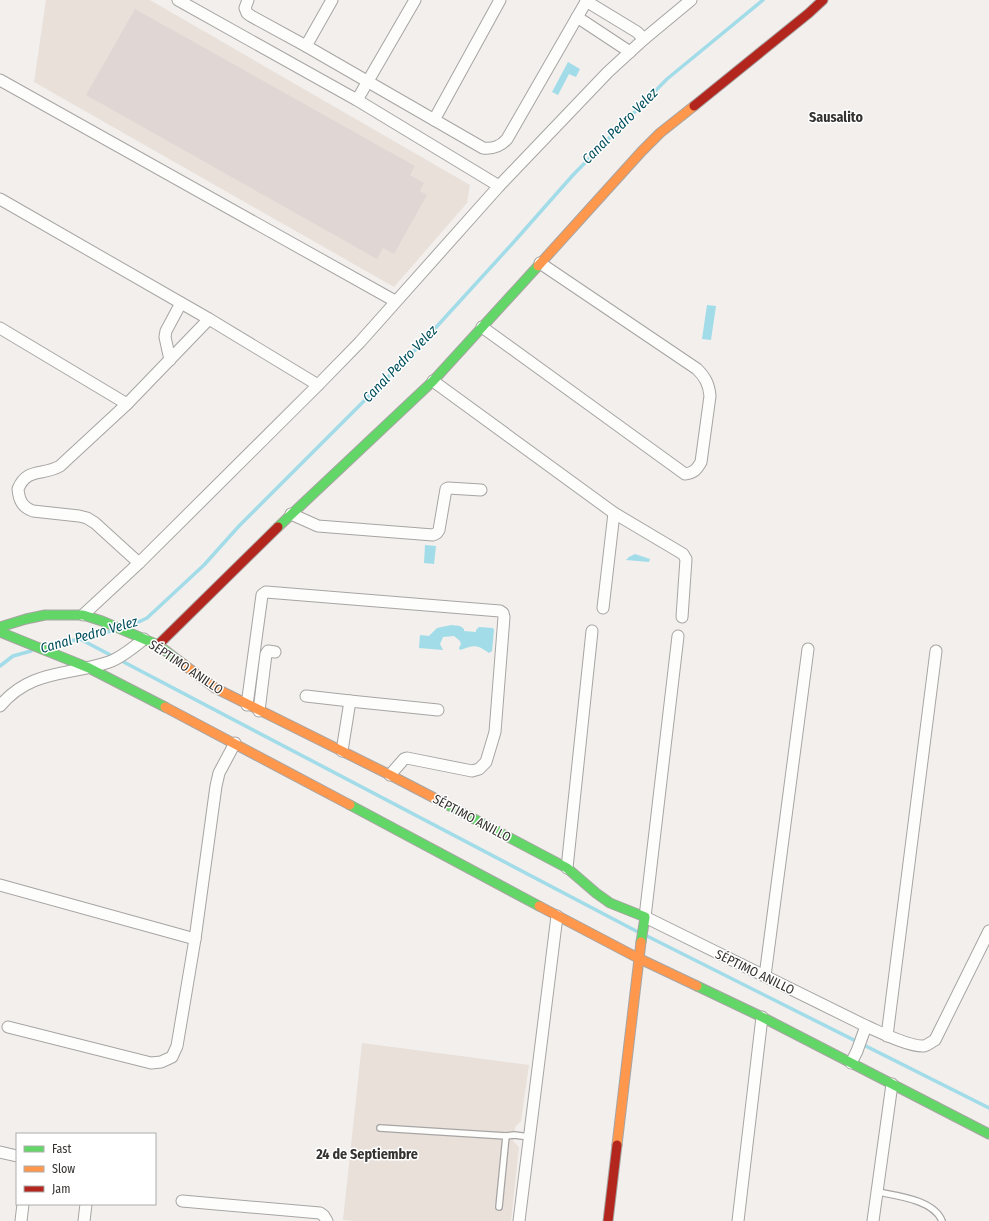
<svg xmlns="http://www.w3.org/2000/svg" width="989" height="1221" viewBox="0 0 989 1221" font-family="'Fira Sans Condensed',sans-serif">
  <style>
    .built { fill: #e8e0d9 }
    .water { fill: #a2dce8 }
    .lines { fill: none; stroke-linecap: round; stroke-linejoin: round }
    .stream { stroke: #a2dce8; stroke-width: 3.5 }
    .building { fill: #e0d7d4 }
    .lane-casing { stroke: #a7a5a3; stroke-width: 8 }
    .street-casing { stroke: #a7a5a3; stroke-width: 13 }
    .fast-casing { stroke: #a7a5a3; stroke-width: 11 }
    .slow-casing { stroke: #a7a5a3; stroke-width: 11 }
    .jam-casing { stroke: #a7a5a3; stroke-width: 11 }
    .lane { stroke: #fdfdfc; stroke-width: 5.5 }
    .street { stroke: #fdfdfc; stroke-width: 11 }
    .fast { stroke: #63d668; stroke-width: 9 }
    .slow { stroke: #ff974d; stroke-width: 9 }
    .jam { stroke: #b3261e; stroke-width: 9 }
    .labels { text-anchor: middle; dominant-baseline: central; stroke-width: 3; stroke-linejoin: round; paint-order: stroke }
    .street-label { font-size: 13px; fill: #353230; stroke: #fff }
    .neighbourhood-label { font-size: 14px; font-weight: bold; fill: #353230; stroke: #fff }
    .water-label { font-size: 14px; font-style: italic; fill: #004f5c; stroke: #fff }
  </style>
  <rect width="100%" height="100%" fill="#f2efed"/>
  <!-- built -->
  <g class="built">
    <path d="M46 0H150L470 185 467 203 394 287 34 82Z"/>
    <path d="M362 1043 529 1065 521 1121 515 1127 513 1141 519 1147 511 1221H355L343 1220Z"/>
  </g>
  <!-- water -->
  <g class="water">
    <path d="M568 62 580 69 576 77 569 74 558 95 552 92Z"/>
    <path d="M707 305 716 306 711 340 702 339Z"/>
    <path d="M425 545 436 546 434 564 424 563Z"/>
    <path d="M635 554 650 559 649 562 626 560 629 557Z"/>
    <path d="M451 625 460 626 464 629V631L476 632V630L479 627 493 628 494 630 492 651 489 653C476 644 475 645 460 650L459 648 461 644 460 641 454 636 443 637 440 644 443 650 419 648 420 635 429 636 437 628Z"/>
  </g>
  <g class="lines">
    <!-- stream -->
    <g class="stream">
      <path d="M130 626 147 618 204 565 239 526 419 346 512 244 573 175 667 79 763 0"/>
      <path d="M78 638 638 932"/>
      <path d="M51 646 111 631"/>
      <path d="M0 666 13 656 31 651"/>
      <path d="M647 936 989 1108"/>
    </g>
  </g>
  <!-- building -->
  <path class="building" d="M135 9 415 166 410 175 424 183 420 191 427 195 394 254 383 248 377 259 86 95Z"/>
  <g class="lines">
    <defs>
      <g id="lane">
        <path d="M380 1128 506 1136 514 1135 530 1137"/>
        <path d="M878 1192C898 1196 934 1200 942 1221"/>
        <path d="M499 1207 506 1136"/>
      </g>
      <g id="street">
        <path d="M178 0 357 100 499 186"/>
        <path d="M248 0 245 8 247 13 251 16 306 46 483 148C493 149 500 147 507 139L587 0"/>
        <path d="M586 1 637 32 644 39"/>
        <path d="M577 17 630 52"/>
        <path d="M306 46 332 0"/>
        <path d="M0 80 395 301"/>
        <path d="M357 100 415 0"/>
        <path d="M434 120 500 0"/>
        <path d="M0 199 209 319 318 385"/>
        <path d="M482 327 685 474C694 473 697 469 701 462L710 396C709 384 705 377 697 369L540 263"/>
        <path d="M0 328 127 404"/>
        <path d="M170 360 165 337 166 331 181 303"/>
        <path d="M433 381 614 513 683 554 686 559 682 617"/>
        <path d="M291 514 318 526 433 535 437 533 439 530 446 489 448 488 481 490"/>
        <path d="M139 563 95 523 87 518 79 516 33 511C22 507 19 500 18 489 27 467 43 476 60 466L127 404 209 319"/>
        <path d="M603 608 614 513"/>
        <path d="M83 615 139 563 318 385 360 342 499 186 608 72 644 39 691 0"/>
        <path d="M678 636 645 917 866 1026C880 1032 909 1047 924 1046 928 1045 931 1042 935 1040L989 931"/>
        <path d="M306 696 350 701"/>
        <path d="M247 705 262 595 266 592 500 611 503 613 504 617 495 732 486 762 479 769 472 771 407 758 404 759 390 775"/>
        <path d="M0 706C31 669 68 676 109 662 121 658 134 647 144 639"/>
        <path d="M259 711 266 654 268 651 275 652"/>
        <path d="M342 751 350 701 438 710"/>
        <path d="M567 868 592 631"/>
        <path d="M0 885 195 939"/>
        <path d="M765 976 808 649"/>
        <path d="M8 1027 151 1063 161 1062 172 1057 177 1046 195 939 216 786 219 773 235 743"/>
        <path d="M887 1036 936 651"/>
        <path d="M851 1063 857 1051 866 1026"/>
        <path d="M0 1152 17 1156"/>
        <path d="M182 1201 320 1213 324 1216 327 1221"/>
        <path d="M21 1221 23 1204"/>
        <path d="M84 1221 86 1204"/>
        <path d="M519 1221 557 916"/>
        <path d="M738 1221 762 1017"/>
        <path d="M873 1221 892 1084"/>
      </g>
      <g id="fast">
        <path d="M278 527 433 381 538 266"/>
        <path d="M0 627 26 619 45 615H83L102 621 158 645 183 664"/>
        <path d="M0 632 89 668 165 707"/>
        <path d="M442 802 567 868 596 893 610 903 645 917 641 942"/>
        <path d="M350 805 539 906"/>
        <path d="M697 986 762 1017 989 1134"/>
      </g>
      <g id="slow">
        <path d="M538 266 642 151 660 133 694 106"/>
        <path d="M183 664 215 688 390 775 442 802"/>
        <path d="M165 707 350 805"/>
        <path d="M539 906 638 958 697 986"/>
        <path d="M617 1145 641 942"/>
      </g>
      <g id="jam">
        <path d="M694 106 809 13 823 0"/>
        <path d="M158 645 278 527"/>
        <path d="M608 1221 617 1145"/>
      </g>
    </defs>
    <!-- lane casing -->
    <use href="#lane" class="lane-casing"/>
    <!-- street casing -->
    <use href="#street" class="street-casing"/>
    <!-- fast casing -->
    <use href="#fast" class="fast-casing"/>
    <!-- slow casing -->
    <use href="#slow" class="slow-casing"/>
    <!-- jam casing -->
    <use href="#jam" class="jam-casing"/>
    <!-- lane -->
    <use href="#lane" class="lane"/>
    <!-- street -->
    <use href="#street" class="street"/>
    <!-- fast -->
    <use href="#fast" class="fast"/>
    <!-- slow -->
    <use href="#slow" class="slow"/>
    <!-- jam -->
    <use href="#jam" class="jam"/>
  </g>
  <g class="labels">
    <!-- street labels -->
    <g class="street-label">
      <text transform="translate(186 667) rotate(34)">SÉPTIMO ANILLO</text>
      <text transform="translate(472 818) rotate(28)">SÉPTIMO ANILLO</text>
      <text transform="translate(755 972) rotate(26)">SÉPTIMO ANILLO</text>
    </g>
    <!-- neighbourhood labels -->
    <g class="neighbourhood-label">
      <text x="836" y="117">Sausalito</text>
      <text x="367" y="1154">24 de Septiembre</text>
    </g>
    <!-- water labels -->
    <g class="water-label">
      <text transform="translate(620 126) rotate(-45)">Canal Pedro Velez</text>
      <text transform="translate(400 364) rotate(-46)">Canal Pedro Velez</text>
      <text transform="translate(89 635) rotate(-16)">Canal Pedro Velez</text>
    </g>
  </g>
  <!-- legend -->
  <rect x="16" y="1133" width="140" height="72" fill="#ffffff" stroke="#aeadac"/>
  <rect x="24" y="1146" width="20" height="6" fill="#63d668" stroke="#aeadac"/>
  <text x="52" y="1153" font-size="12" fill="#353230">Fast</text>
  <rect x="24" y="1166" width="20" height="6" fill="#ff974d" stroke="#aeadac"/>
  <text x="52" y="1173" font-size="12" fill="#353230">Slow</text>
  <rect x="24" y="1186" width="20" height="6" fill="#b3261e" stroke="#aeadac"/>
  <text x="52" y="1193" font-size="12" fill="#353230">Jam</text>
</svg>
